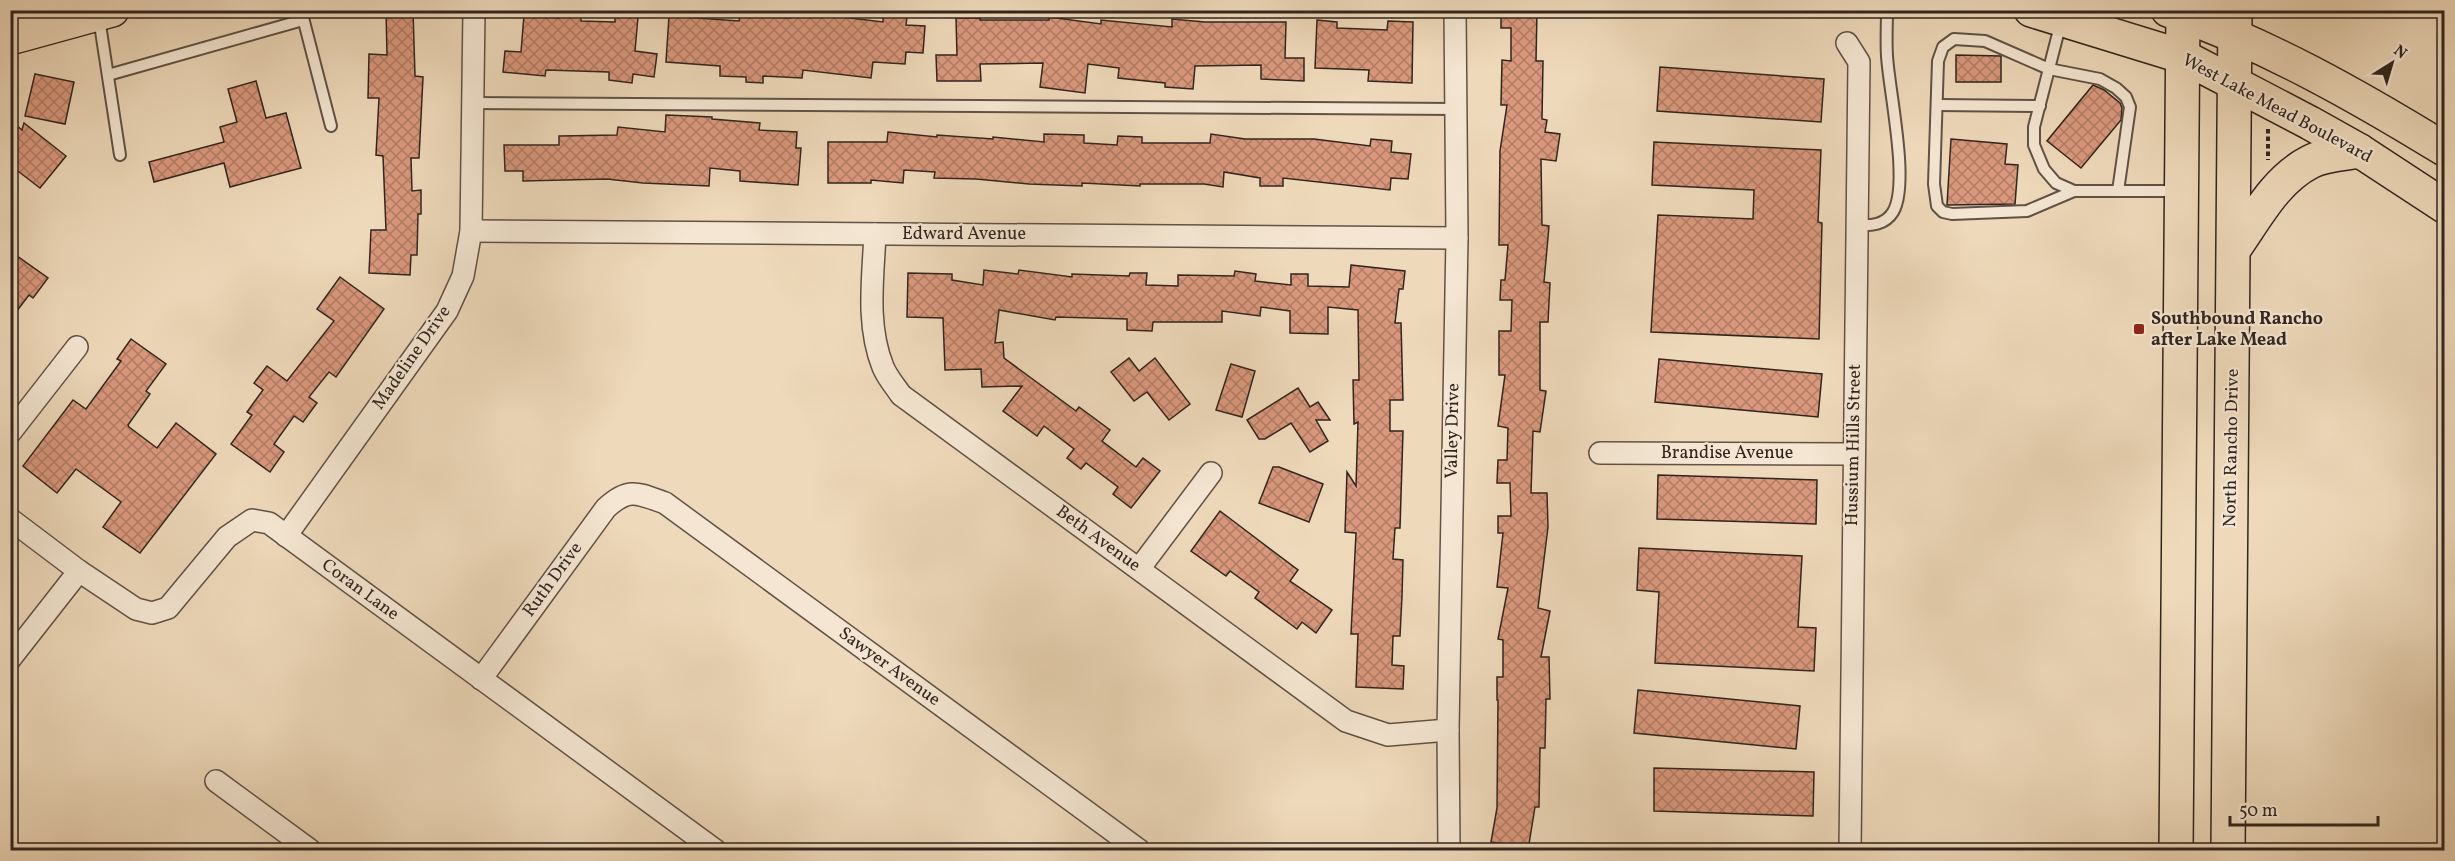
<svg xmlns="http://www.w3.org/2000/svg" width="2455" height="861" viewBox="0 0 2455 861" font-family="Vollkorn,serif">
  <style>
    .building { fill: url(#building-cross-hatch); stroke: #31251f; stroke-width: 1.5 }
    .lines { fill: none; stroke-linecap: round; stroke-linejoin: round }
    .service-casing { stroke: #605246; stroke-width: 14 }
    .minor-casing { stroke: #605246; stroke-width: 24 }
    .primary-casing { stroke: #31251f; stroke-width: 36 }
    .path { stroke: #31251f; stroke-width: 4; stroke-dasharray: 4.5 3; stroke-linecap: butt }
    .service { stroke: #f4e6d2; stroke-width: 10 }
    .minor { stroke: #f4e6d2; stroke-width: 21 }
    .primary { stroke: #eed9ba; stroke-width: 33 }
    .poi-dot { fill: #8f2418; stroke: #f4e6d2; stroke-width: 2 }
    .labels { text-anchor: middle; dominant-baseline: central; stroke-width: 4.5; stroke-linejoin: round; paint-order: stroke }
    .street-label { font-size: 18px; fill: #31251f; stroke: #f4e6d2 }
    .poi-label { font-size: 18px; font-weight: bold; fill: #31251f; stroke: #f4e6d2; text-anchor: start }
  </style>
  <defs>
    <pattern id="building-cross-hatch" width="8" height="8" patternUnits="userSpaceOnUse" patternTransform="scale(1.5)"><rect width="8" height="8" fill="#da987c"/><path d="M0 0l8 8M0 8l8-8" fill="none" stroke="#b17c65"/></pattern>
  </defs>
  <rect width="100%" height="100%" fill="#eed9ba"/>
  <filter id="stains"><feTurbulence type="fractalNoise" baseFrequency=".00333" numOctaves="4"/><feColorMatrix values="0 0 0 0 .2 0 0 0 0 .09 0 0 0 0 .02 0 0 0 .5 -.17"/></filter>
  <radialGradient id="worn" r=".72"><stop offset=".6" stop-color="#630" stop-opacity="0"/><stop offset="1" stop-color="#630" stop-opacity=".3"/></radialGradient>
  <!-- building -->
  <g class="building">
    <path d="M386 10H413L415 76 423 77 419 158H411L412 191 421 190V214H418L417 255H411L410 275 369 273 371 230H386L383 156 376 155 379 98H368L369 54 387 55Z"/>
    <path d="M1501 10H1537L1536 61H1543L1542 119 1547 120 1545 132 1560 134 1556 161 1541 159 1542 225 1549 226 1544 282 1550 283 1548 322H1540V390L1546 391 1540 432 1533 431 1531 493H1547L1548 527 1538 608 1550 611 1541 657H1549L1550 699H1546L1545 748H1540L1539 807H1535L1528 850H1503L1504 844 1491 842 1497 808 1498 700H1497V677H1503V640L1498 639 1508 588 1497 587 1503 533H1498V516H1511L1510 483H1497L1498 460H1507L1508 428 1498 426 1505 375H1499V331H1511L1512 300H1500L1501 280H1505L1508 245H1499L1500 151 1507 105H1501L1502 60 1511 61V28H1501Z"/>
    <path d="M559 14 581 15V21L615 22V14L638 17 635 51 657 54 654 77 633 74 632 83 609 80V72L546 70 545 76 503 72 505 51 521 52 524 15 559 18Z"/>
    <path d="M791 14 833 16 883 22V15L907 17 906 25 925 26 923 53 906 52 905 64 873 62 871 78 803 70 802 78 763 76V83L746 82V77L720 76V66L666 62 669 16 739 21 740 16 791 18Z"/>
    <path d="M1049 17 1101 24V20L1172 27V19L1205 22H1286L1285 58H1304V81L1261 79V65L1195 66 1193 89 1165 87V83L1118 78 1119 68 1088 64 1085 93 1040 87 1043 63 980 64 981 81H937L936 55H957L956 18H980V20H1049Z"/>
    <path d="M1317 20 1337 22V28L1387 30 1388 21 1413 22 1412 83 1368 81 1369 70 1315 68Z"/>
    <path d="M1956 55 2001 56V82H1956Z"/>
    <path d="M1660 67 1824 79 1821 122 1657 111Z"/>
    <path d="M35 74 74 82 65 124 25 116Z"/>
    <path d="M256 81 266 118 286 113 301 168 230 187 224 163 154 182 149 162 224 142 220 127 237 122 228 89Z"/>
    <path d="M2093 85 2104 90 2120 103 2122 108 2121 120 2081 168 2047 141Z"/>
    <path d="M666 115 712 117V119L760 123 759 130 797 132 796 148H801L798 185 740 181V171L710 168 709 186 643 183 607 179 523 181V171H505L504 145H559V136L617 135 618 127 665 132Z"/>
    <path d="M10 120 22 130 24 123 66 156 40 188 10 165Z"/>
    <path d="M888 132 937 137V135L993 139V137L1044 142V134L1084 135V143L1117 145 1118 136 1142 137V143H1210L1211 134 1245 139H1314L1370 146 1371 139 1392 141 1391 152 1411 154 1408 179 1391 178 1390 190 1283 178V186H1260V178L1224 172 1223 187 1204 184H1140V186L1082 183V186L1029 184 976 179 934 178 935 172 904 170 903 183 871 180V183H828V142H887Z"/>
    <path d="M1951 139 2007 144 2005 164 2018 165 2015 204 1947 205Z"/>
    <path d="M1654 142 1821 150 1818 222 1822 223 1819 339 1651 332 1658 215 1753 219 1754 190 1652 185Z"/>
    <path d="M10 251 48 278 33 298 29 295 10 320Z"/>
    <path d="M1351 265 1405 271 1403 289H1399L1395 323H1401L1403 400H1390V431H1403L1400 528H1395L1393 559 1403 560 1402 596 1400 636H1393L1392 665 1404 666 1403 689 1356 687 1358 634H1351L1356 533 1345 532 1347 472 1356 486 1358 422 1354 424 1353 380H1359L1358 310 1328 307V334L1290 333V311L1261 307 1260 316 1222 311V322H1153L1152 331 1127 330V319L1056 317 1055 320 999 310 995 343 1003 342 1004 358 1076 411 1079 407 1110 430 1102 441 1136 467 1143 458 1160 471 1131 508 1113 494 1118 487 1086 463 1081 469 1067 458 1074 449 1044 426 1037 436 1003 411 1022 386 982 387 981 369 945 370 943 318 907 317 908 273 952 274V280L983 285 984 270 1018 274 1019 270 1072 277V274L1129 276 1130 273H1147L1146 285 1178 286V275L1234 276 1235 271 1256 274 1255 281 1291 285V274H1308V286L1349 287Z"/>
    <path d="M340 277 384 309 336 377 329 372 309 397 317 403 303 422 294 416 274 444 284 452 270 472 231 444 252 415 247 412 263 390 254 383 267 366 287 381 334 321 317 309Z"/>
    <path d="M131 339 166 364 146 391 150 394 128 425 129 427 157 448 176 423 216 454 140 553 103 527 121 502 113 496 76 469 57 493 23 466 73 400 86 409 121 361 117 359Z"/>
    <path d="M1129 358 1139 371 1155 358 1190 404 1169 420 1147 392 1134 401 1111 372Z"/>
    <path d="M1659 359 1822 374 1818 417 1655 402Z"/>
    <path d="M1231 364 1255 371 1242 417 1216 410Z"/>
    <path d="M1298 388 1310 407 1318 402 1330 420H1316L1328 441 1310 452 1291 423 1265 439H1259L1247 420Z"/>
    <path d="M1273 467H1279L1323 484 1309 522 1259 503Z"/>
    <path d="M1658 475 1817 480 1816 524 1657 519Z"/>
    <path d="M1220 511 1298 570 1290 581 1332 610 1316 633 1302 622 1297 629 1255 598 1259 592 1230 571 1226 576 1191 551Z"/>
    <path d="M1639 548 1802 556 1798 627 1816 628 1814 671 1655 663 1659 592 1637 590Z"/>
    <path d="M1638 690 1800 706 1796 749 1634 733Z"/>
    <path d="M1654 768 1814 772 1813 816 1654 811Z"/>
  </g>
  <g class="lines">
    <defs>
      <g id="service">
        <path d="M301 10 331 126"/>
        <path d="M99 18 120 155"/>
        <path d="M2061 22 2034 127V145L2044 169 2056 183 2074 191H2177"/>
        <path d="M108 75 303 20"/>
        <path d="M472 103 1456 109"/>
        <path d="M1938 105 2040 106"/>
        <path d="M2074 191 2027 211 1952 214 1943 212 1937 206 1934 184 1938 61 1943 47 1954 39 1985 41 2049 69 2100 79 2116 88 2126 97 2130 107 2118 191"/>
        <path d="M1857 225C1871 226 1885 225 1893 212 1910 184 1889 91 1887 56 1886 41 1887 26 1887 10"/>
      </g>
      <g id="minor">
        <path d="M33 10 34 32"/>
        <path d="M1847 43 1859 62 1850 850"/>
        <path d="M471 231 1457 238"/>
        <path d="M875 234C873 278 866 325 883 367 887 377 895 386 901 395L1346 721 1388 735 1448 730"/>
        <path d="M10 433 77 347"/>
        <path d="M1600 453 1854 454"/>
        <path d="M10 519 79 571 136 609 152 613 168 608 227 537 252 520 269 523 715 850"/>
        <path d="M286 536 447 311 463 276 471 231 474 10"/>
        <path d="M1139 569 1211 473"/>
        <path d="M10 659 79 571"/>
        <path d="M481 679 606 508C629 487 637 493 665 503L1139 850"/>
        <path d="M216 781 310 850"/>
        <path d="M1449 850 1448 730 1457 238 1455 10"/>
      </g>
      <g id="primary">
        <path d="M2031 10 2184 57 2310 123 2360 151 2444 206"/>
        <path d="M2168 10C2266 44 2356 95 2444 149"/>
        <path d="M10 38 112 10"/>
        <path d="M2234 249C2256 218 2275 180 2310 162 2325 154 2344 154 2360 151"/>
        <path d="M2176 850 2183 10"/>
        <path d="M2228 850 2235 10"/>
      </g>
    </defs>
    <!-- service casing -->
    <use href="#service" class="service-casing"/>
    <!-- minor casing -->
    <use href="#minor" class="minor-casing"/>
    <!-- primary casing -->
    <use href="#primary" class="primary-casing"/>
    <!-- path -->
    <path class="path" d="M2268 129V160"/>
    <!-- service -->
    <use href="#service" class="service"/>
    <!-- minor -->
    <use href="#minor" class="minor"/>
    <!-- primary -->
    <use href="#primary" class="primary"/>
  </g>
  <!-- markers -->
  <rect class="poi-dot" x="2133" y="323" width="12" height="12" rx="3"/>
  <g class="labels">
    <!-- street labels -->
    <g class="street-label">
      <text transform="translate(2277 109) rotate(28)">West Lake Mead Boulevard</text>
      <text x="964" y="234">Edward Avenue</text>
      <text transform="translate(412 358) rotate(-55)">Madeline Drive</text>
      <text transform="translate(1453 431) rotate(-89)">Valley Drive</text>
      <text transform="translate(1854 445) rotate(-89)">Hussium Hills Street</text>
      <text transform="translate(2232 448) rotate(-89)">North Rancho Drive</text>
      <text x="1727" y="453">Brandise Avenue</text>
      <text transform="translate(1098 539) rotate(36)">Beth Avenue</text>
      <text transform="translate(553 580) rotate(-54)">Ruth Drive</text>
      <text transform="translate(360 590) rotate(36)">Coran Lane</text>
      <text transform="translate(889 667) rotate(36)">Sawyer Avenue</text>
    </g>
    <!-- poi labels -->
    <g class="poi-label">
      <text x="2151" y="319">Southbound Rancho<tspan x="2151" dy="21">after Lake Mead</tspan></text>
    </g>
  </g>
  <!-- margin -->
  <rect width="2455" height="861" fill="none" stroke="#eed9ba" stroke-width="36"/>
  <rect x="12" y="12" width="2431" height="837" fill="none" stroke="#31251f" stroke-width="3"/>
  <rect x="18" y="18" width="2419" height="825" fill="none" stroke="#31251f" stroke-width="1.5"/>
  <!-- north arrow -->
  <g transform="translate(2392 63) rotate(37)" stroke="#f4e6d2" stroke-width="4.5" paint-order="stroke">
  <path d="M0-4.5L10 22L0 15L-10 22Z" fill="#31251f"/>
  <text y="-9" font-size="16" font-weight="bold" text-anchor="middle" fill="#31251f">N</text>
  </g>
  <!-- scale -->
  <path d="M2230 816v9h148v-9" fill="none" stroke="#31251f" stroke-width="3"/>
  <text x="2239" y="816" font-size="18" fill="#31251f" stroke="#f4e6d2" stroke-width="4.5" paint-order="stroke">50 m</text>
  <rect width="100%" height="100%" filter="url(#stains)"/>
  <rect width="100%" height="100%" fill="url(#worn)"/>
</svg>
